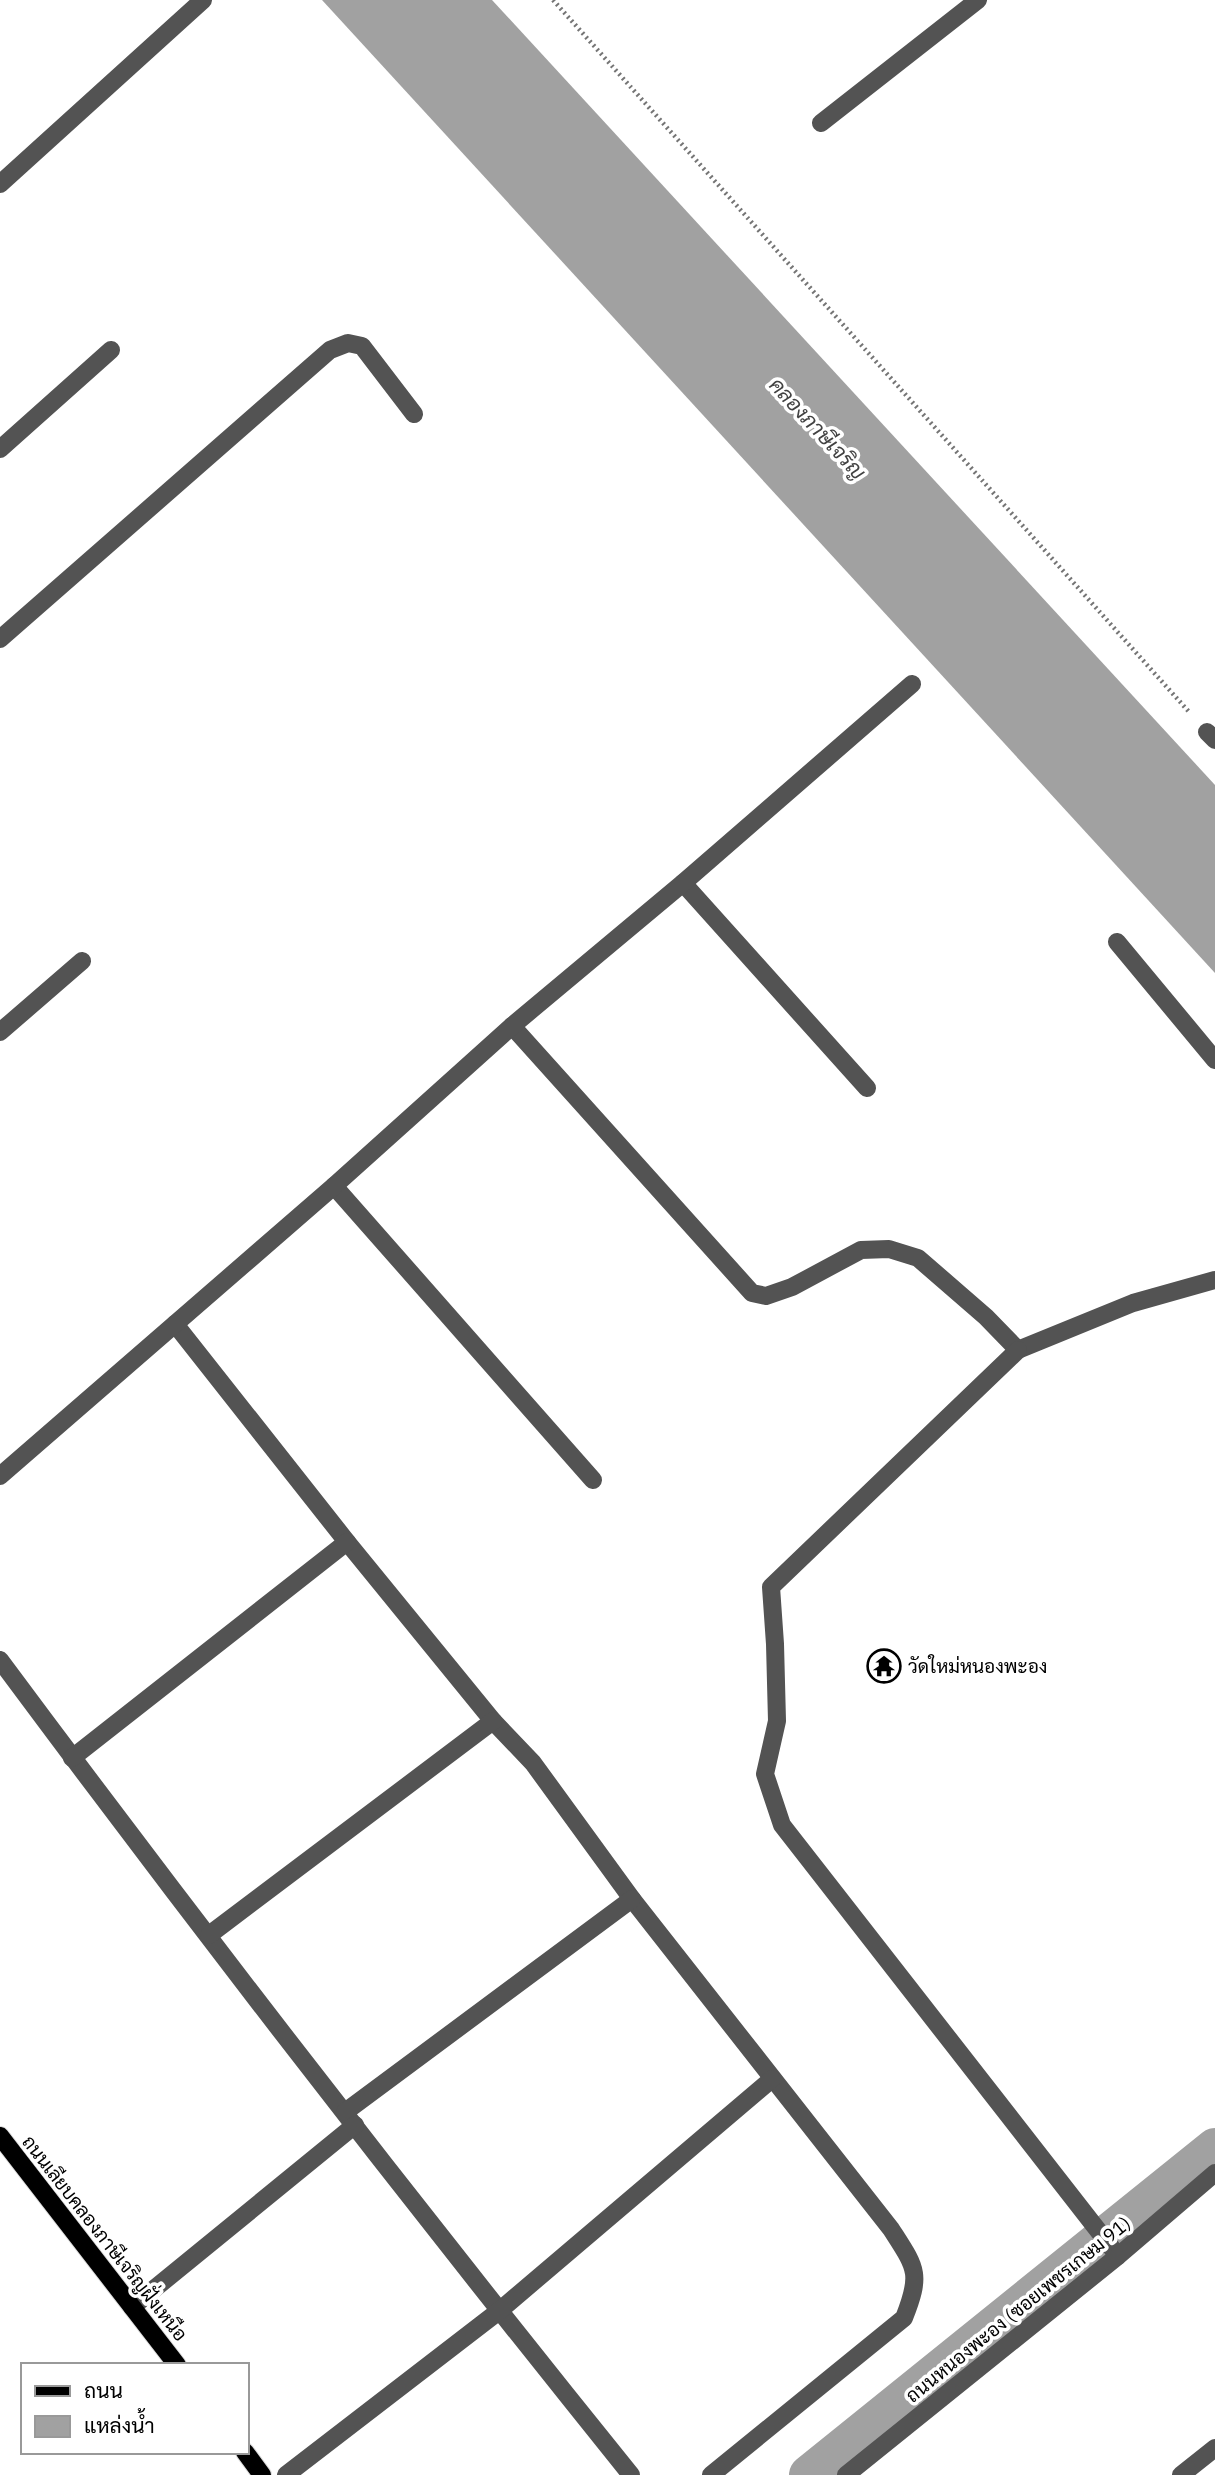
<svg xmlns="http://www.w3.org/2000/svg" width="1215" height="2475" viewBox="0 0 1215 2475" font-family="'IBM Plex Sans',Sarabun,sans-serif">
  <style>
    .water { fill: #a1a1a1 }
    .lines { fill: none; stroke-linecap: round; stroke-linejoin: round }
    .canal { stroke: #a1a1a1; stroke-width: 40 }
    .major-casing { stroke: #dbdbdb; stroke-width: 20 }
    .path { stroke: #757575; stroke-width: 4.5; stroke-dasharray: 2 3.5; stroke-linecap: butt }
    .minor { stroke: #535353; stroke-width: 18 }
    .major { stroke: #000; stroke-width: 18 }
    .labels { text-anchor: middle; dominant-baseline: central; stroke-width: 7; stroke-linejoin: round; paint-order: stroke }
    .poi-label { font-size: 19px; fill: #000; stroke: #fff; text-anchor: start }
    .street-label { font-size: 19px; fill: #000; stroke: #fff }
    .water-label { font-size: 21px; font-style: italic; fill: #424242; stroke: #fff }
  </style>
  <rect width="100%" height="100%" fill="#fff"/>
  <!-- water -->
  <path class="water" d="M322 0H492L1215 785V973Z"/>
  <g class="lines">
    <!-- canal -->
    <path class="canal" d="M809 2475 1215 2148"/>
    <defs>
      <g id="major">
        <path d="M0 2136 177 2365"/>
        <path d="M245 2452 262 2475"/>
      </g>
    </defs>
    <!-- major casing -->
    <use href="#major" class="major-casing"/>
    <!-- path -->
    <path class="path" d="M553 0 1190 713"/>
    <!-- minor -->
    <g class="minor">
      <path d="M821 123 978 0"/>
      <path d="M0 184 203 0"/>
      <path d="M0 449 111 350"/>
      <path d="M0 639 330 350 348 343 362 346 414 414"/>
      <path d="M1207 732 1215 740"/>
      <path d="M683 883 867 1088"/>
      <path d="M1117 942 1215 1060"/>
      <path d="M512 1026 752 1293 766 1296 792 1287 861 1250 889 1249 918 1258 986 1317 1018 1350 1133 1303 1215 1280"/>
      <path d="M0 1032 82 961"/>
      <path d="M334 1186 593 1480"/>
      <path d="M175 1324 347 1542 493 1721 533 1763 632 1899 891 2229C916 2268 922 2273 904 2318L711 2475"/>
      <path d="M1018 1350 771 1587 775 1644 777 1721 765 1774 782 1825 1118 2256"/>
      <path d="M0 1476 334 1186 512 1026 683 883 912 684"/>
      <path d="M0 1660C205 1936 416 2208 631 2475"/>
      <path d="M72 1758 347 1542"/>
      <path d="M209 1935 493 1721"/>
      <path d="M345 2112 632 1899"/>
      <path d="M132 2307 355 2125"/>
      <path d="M286 2475 499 2311 772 2079"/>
      <path d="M846 2475 1118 2256 1215 2173"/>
      <path d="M1181 2475 1215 2448"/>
    </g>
    <!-- major -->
    <use href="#major" class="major"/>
  </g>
  <!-- icons -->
  <defs>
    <symbol id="temple-ring" viewBox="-11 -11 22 22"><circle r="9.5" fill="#fff" stroke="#000" stroke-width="1.5"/><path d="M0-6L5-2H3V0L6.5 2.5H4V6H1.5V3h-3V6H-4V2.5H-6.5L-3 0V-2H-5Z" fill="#000"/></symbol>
  </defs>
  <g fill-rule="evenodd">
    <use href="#temple-ring" x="865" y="1647" width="38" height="38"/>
  </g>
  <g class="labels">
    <!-- poi labels -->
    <g class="poi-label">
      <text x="908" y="1666">วัดใหม่หนองพะอง</text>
    </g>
    <!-- street labels -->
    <g class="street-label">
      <text transform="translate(105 2238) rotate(52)">ถนนเลียบคลองภาษีเจริญฝั่งเหนือ</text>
      <text transform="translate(1018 2309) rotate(-39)">ถนนหนองพะอง (ซอยเพชรเกษม 91)</text>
    </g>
    <!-- water labels -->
    <g class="water-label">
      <text transform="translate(818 428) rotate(47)">คลองภาษีเจริญ</text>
    </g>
  </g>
  <!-- legend -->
  <rect x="21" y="2363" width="228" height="91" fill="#ffffff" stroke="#999999" stroke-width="2"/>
  <rect x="35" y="2386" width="35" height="10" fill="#000000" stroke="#999999" stroke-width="2"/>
  <text x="84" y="2398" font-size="21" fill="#000000">ถนน</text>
  <rect x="35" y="2416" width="35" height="21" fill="#a1a1a1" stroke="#999999" stroke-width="2"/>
  <text x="84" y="2433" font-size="21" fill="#000000">แหล่งน้ำ</text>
</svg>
